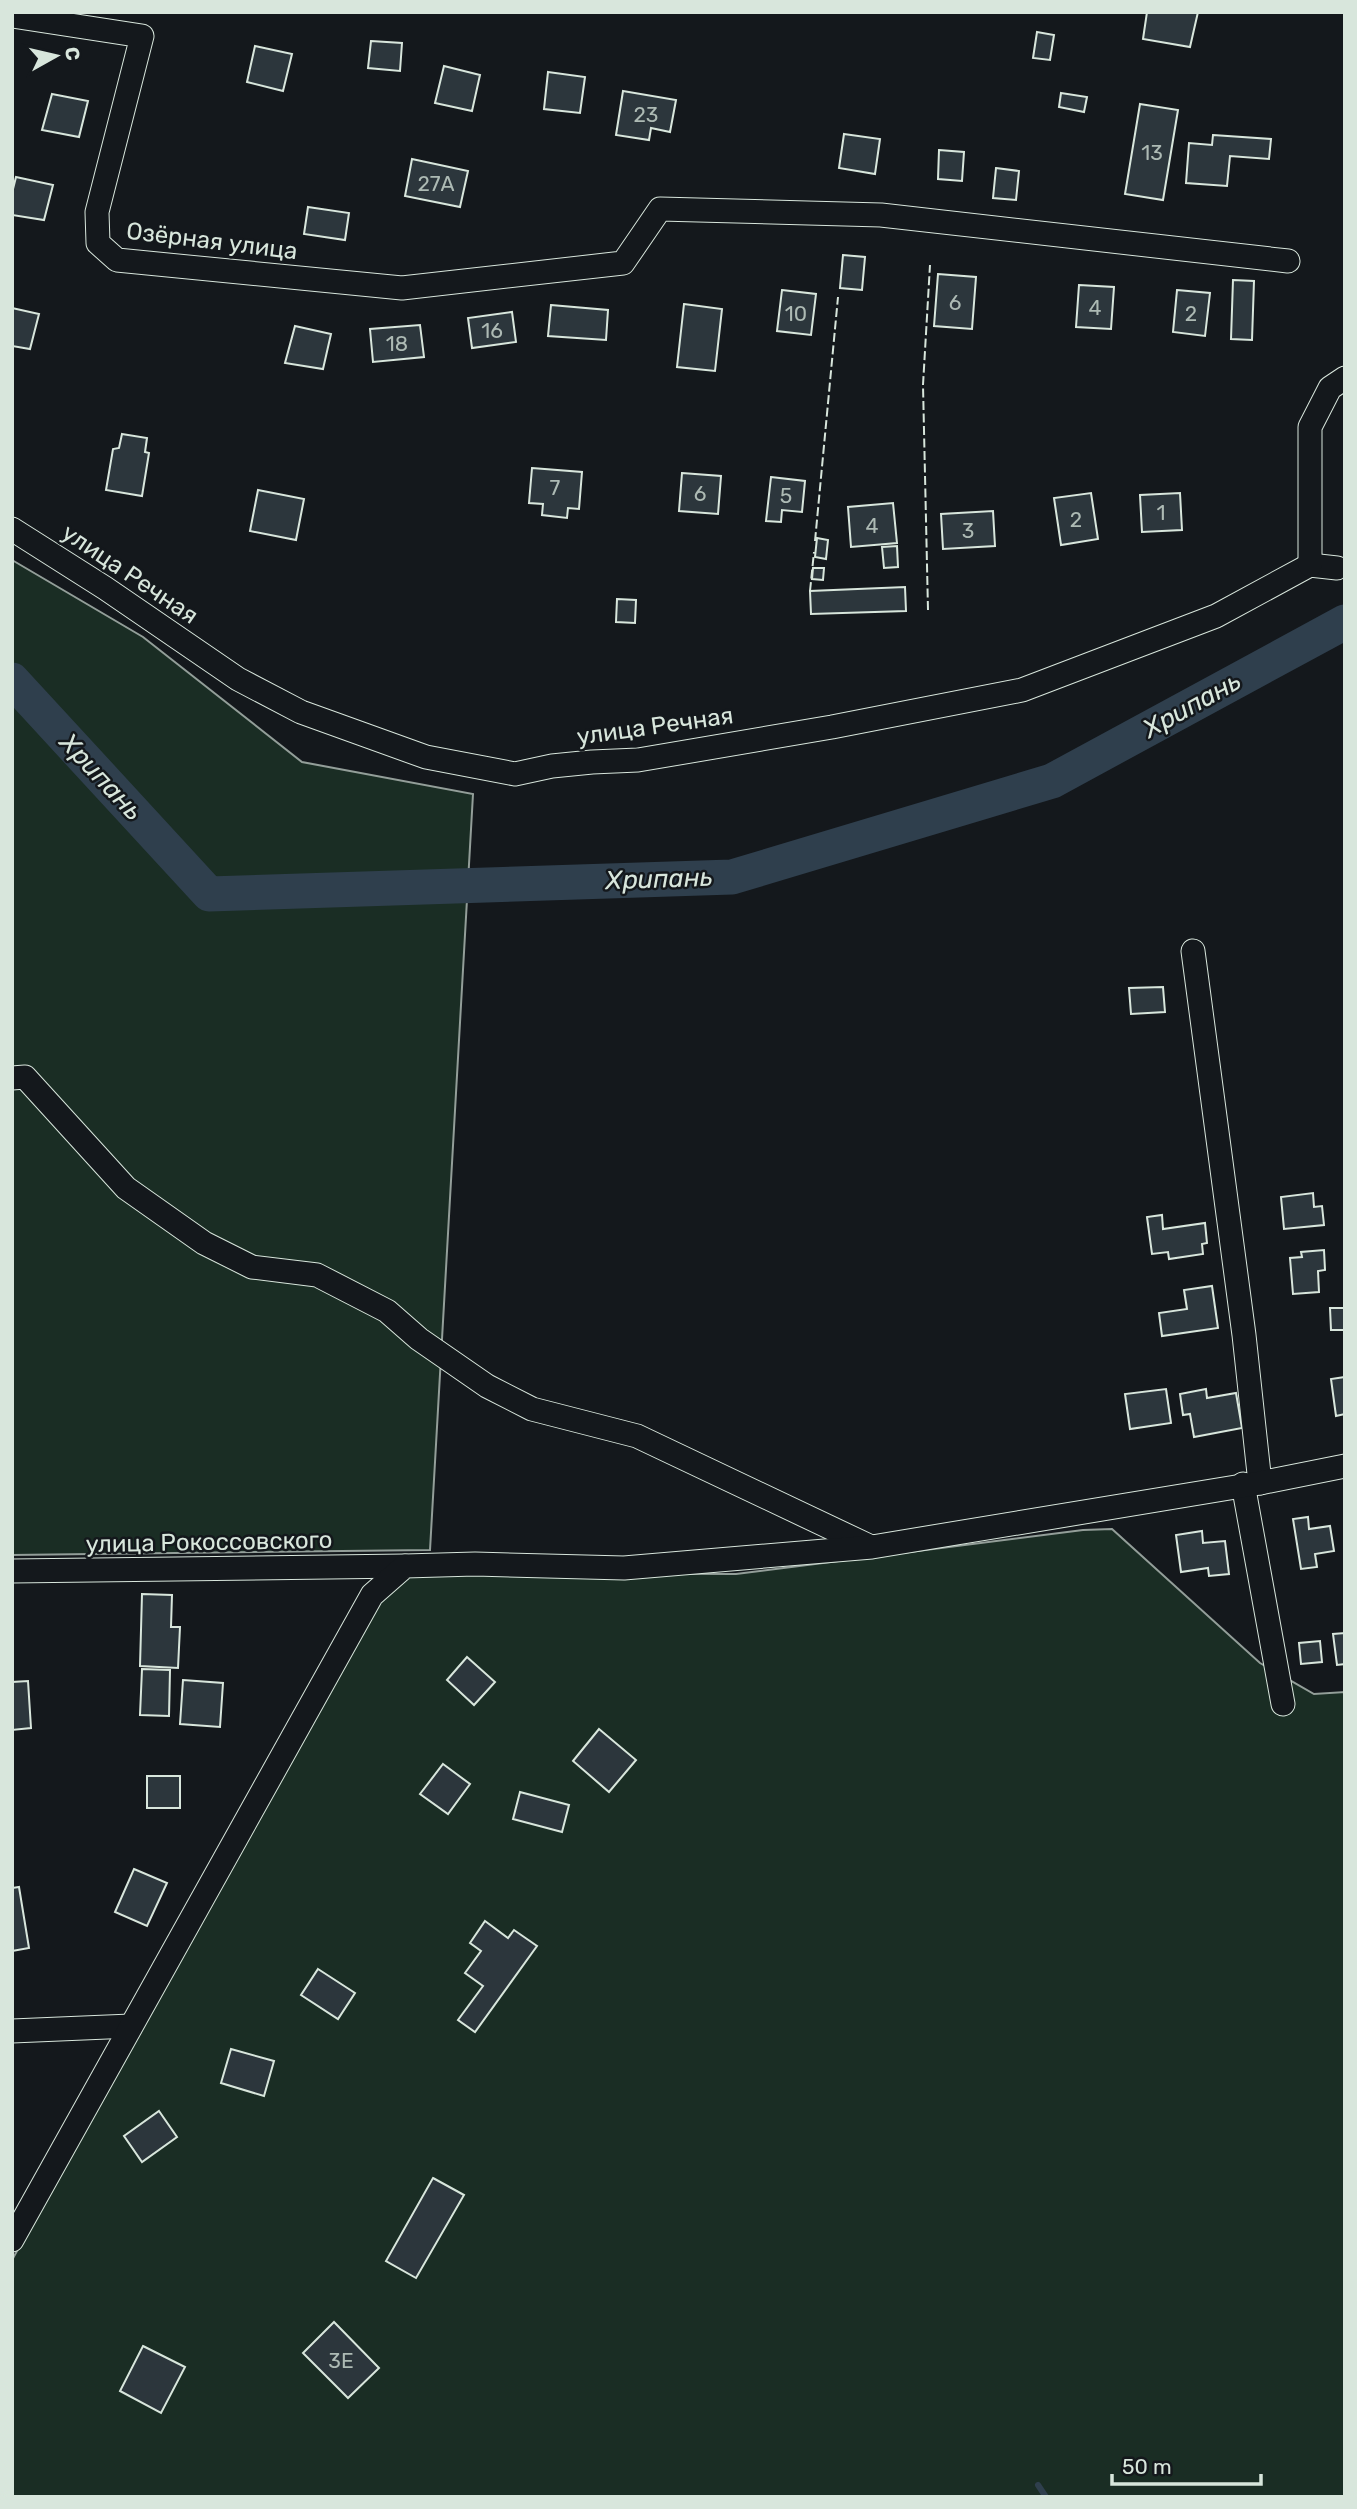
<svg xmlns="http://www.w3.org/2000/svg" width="1357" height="2509" viewBox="0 0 1357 2509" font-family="Rubik,sans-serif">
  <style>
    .green { fill: #1a2d24; stroke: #939e99; stroke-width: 2 }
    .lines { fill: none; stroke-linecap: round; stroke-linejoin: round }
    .stream { stroke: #2f3f4d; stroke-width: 6 }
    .river { stroke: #2f3f4d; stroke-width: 35 }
    .building { fill: #2c363c; stroke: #d8e6dc; stroke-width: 2 }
    .minor-casing { stroke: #d8e6dc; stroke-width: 25 }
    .minor { stroke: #14181c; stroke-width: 23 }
    .fence { stroke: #d8e6dc; stroke-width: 2; stroke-dasharray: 9 3.5; stroke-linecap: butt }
    .labels { text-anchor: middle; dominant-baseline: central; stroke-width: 5; stroke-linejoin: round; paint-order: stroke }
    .number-label { font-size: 21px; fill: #adbab4 }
    .street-label { font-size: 24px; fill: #d8e6dc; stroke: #14181c }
    .water-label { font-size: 26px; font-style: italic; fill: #d8e6dc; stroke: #14181c }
  </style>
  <rect width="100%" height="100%" fill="#14181c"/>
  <!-- green -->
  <g class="green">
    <path d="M12 560 143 637 302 762 473 794 430 1550 12 1555Z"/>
    <path d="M1112 1529 1260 1663 1314 1694 1345 1692V2497H12V2260L379 1599 415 1573 736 1574 1083 1530Z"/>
  </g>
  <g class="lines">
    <!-- stream -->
    <path class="stream" d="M1038 2485 1046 2497"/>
    <!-- river -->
    <path class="river" d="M12 680 209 894 732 877 1052 781 1345 622"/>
  </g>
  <!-- building -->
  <g class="building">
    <path d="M1147 12H1198L1190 47 1143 39Z"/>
    <path d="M1037 32 1054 35 1050 60 1033 58Z"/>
    <path d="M371 41 402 43 400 71 368 68Z"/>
    <path d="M255 46 292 54 283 91 247 82Z"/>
    <path d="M444 66 480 75 472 111 435 103Z"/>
    <path d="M548 72 585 77 580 113 544 109Z"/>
    <path d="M623 91 676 100 670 132 651 128 649 140 616 135Z"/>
    <path d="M1061 93 1087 97 1084 112 1059 107Z"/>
    <path d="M52 94 88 101 79 137 42 130Z"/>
    <path d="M1140 104 1178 110 1163 200 1125 194Z"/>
    <path d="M844 134 880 139 875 174 839 168Z"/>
    <path d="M1213 135 1271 139 1269 159 1230 156 1227 186 1186 183 1189 143 1212 145Z"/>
    <path d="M939 150 964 152 962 181 938 179Z"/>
    <path d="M412 159 468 171 460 207 405 196Z"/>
    <path d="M996 168 1019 171 1016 200 993 198Z"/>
    <path d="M16 177 53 185 44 220 12 215V193Z"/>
    <path d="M308 207 349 213 345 240 304 234Z"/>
    <path d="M843 255 865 257 862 290 840 288Z"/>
    <path d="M938 274 976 277 972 329 934 326Z"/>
    <path d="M1233 280 1254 281 1252 340 1231 339Z"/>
    <path d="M1079 285 1114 287 1111 329 1076 327Z"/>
    <path d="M782 290 816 294 811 335 777 331Z"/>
    <path d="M1177 290 1210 293 1205 336 1173 332Z"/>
    <path d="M684 304 722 309 715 371 677 367Z"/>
    <path d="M551 305 608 310 606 340 548 336Z"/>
    <path d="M12 308 39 314 30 349 12 346Z"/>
    <path d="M512 312 516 342 472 348 468 318Z"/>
    <path d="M420 325 424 357 373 362 370 329Z"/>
    <path d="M295 326 331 334 323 369 285 363Z"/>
    <path d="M122 434 147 438 145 452 149 453 142 496 106 490 113 449 119 448Z"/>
    <path d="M532 468 582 472 579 509 568 508 567 518 542 515 543 504 529 503Z"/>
    <path d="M682 473 721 476 718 514 679 511Z"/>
    <path d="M771 477 805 481 802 512 782 510 781 522 766 521Z"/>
    <path d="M258 490 304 499 296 540 250 531Z"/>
    <path d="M1091 493 1098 539 1061 545 1054 498Z"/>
    <path d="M1180 493 1182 530 1142 532 1140 495Z"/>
    <path d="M893 503 897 543 851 547 848 507Z"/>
    <path d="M993 511 995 546 943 549 941 514Z"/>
    <path d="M817 538 828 540 826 559 815 557Z"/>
    <path d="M897 546 898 567 884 568 882 547Z"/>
    <path d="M813 568H824L823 580 812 579Z"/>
    <path d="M905 587 906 611 811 614 810 591Z"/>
    <path d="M617 599 636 600 635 623 616 622Z"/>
    <path d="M1163 987 1165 1012 1131 1014 1129 988Z"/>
    <path d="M1313 1193 1314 1207 1322 1206 1324 1225 1284 1229 1281 1197Z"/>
    <path d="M1162 1215 1163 1229 1205 1223 1207 1243 1202 1244 1203 1254 1169 1259 1168 1252 1152 1254 1147 1217Z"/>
    <path d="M1324 1250 1325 1270 1318 1271 1319 1292 1293 1294 1290 1258 1302 1257 1301 1252Z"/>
    <path d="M1212 1286 1218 1328 1162 1336 1159 1313 1187 1309 1184 1290Z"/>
    <path d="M1330 1308H1345V1330H1331Z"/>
    <path d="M1345 1377V1414L1336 1416 1331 1379Z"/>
    <path d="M1166 1389 1171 1423 1130 1429 1125 1394Z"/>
    <path d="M1206 1389 1207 1398 1236 1393 1242 1428 1194 1437 1190 1414 1183 1415 1180 1394Z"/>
    <path d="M1308 1517 1309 1529 1330 1526 1334 1551 1315 1554 1317 1567 1301 1569 1293 1519Z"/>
    <path d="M1202 1531 1203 1543 1225 1541 1229 1574 1209 1576 1208 1568 1181 1572 1176 1535Z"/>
    <path d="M142 1594 172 1595 171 1627H180L178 1668 140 1666Z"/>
    <path d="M1345 1633V1664L1337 1665 1333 1634Z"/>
    <path d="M1320 1641 1322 1662 1301 1664 1299 1643Z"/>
    <path d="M467 1657 495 1682 474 1705 447 1680Z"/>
    <path d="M142 1669 170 1670 169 1716 140 1715Z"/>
    <path d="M183 1680 223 1683 220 1727 180 1724Z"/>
    <path d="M28 1681 31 1728 12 1730V1682Z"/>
    <path d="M599 1729 636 1760 609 1792 573 1761Z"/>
    <path d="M443 1764 470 1784 448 1814 420 1794Z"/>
    <rect x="147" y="1776" width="33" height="32"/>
    <path d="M520 1792 569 1805 562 1832 513 1819Z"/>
    <path d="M134 1869 167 1883 147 1926 115 1912Z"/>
    <path d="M19 1887 29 1948 12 1951V1888Z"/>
    <path d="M485 1921 508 1938 514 1930 537 1946 475 2032 458 2020 483 1986 465 1973 481 1951 470 1943Z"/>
    <path d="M318 1969 355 1993 338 2019 301 1995Z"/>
    <path d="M231 2049 274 2061 264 2096 221 2083Z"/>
    <path d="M159 2111 177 2137 142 2162 124 2136Z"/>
    <path d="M433 2178 464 2195 416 2278 386 2261Z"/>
    <path d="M334 2322 379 2368 348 2398 303 2353Z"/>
    <path d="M143 2346 185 2367 161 2413 120 2391Z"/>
  </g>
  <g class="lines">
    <defs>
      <g id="minor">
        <path d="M12 16 142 36 97 212 98 243 117 260 402 288 623 263 660 209 881 215 1288 261"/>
        <path d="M12 529 105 588 238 679 301 712 426 757 515 774 552 766 592 762 638 760 832 727 1022 690 1216 616 1310 565 1337 568"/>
        <path d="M1310 565V427L1330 388 1345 378"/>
        <path d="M1193 951 1244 1335 1260 1483"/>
        <path d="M12 1078 25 1077 126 1188 204 1243 252 1267 317 1275 387 1311 419 1339 487 1386 532 1409 637 1436 869 1546"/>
        <path d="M1243 1484 1283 1704"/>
        <path d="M12 1571 405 1566"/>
        <path d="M12 2031 131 2026"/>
        <path d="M12 2240 372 1595 405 1566 475 1564 624 1568 872 1547 1260 1483 1345 1466"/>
      </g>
    </defs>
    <!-- minor casing -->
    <use href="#minor" class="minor-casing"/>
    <!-- minor -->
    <use href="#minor" class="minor"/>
    <!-- fence -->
    <g class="fence">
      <path d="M815 541 838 297"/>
      <path d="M810 591 814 552"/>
      <path d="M928 610 923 385 930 265"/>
    </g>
  </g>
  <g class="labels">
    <!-- number labels -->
    <g class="number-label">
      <text x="646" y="114">23</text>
      <text x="1152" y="152">13</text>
      <text x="436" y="183">27А</text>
      <text x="955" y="302">6</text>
      <text x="1095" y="307">4</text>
      <text x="796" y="313">10</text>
      <text x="1191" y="313">2</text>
      <text x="492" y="330">16</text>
      <text x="397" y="343">18</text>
      <text x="555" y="487">7</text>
      <text x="700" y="493">6</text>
      <text x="786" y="495">5</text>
      <text x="1161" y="512">1</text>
      <text x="1076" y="519">2</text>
      <text x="872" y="525">4</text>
      <text x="968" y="530">3</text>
      <text x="341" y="2360">3Е</text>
    </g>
    <!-- street labels -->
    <g class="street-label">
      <text transform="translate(212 241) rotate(7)">Озёрная улица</text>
      <text transform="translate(130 574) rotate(34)">улица Речная</text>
      <text transform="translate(655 726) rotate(-8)">улица Речная</text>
      <text transform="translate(209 1542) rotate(-1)">улица Рокоссовского</text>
    </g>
    <!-- water labels -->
    <g class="water-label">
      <text transform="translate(1192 705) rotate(-29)">Хрипань</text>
      <text transform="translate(101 777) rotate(47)">Хрипань</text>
      <text transform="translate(659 879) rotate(-2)">Хрипань</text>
    </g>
  </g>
  <!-- border -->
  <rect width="1357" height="2509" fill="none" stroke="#d8e6dc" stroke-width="28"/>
  <!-- north arrow -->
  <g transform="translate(56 56) rotate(82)" stroke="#14181c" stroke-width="5" paint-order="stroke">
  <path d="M0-5L12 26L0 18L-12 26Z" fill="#d8e6dc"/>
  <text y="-10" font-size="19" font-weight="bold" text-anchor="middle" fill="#d8e6dc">С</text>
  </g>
  <!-- scale -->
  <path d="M1112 2474v10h149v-10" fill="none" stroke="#d8e6dc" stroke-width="3.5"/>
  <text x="1122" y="2474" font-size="21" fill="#d8e6dc" stroke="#14181c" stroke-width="5" paint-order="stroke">50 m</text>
</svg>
